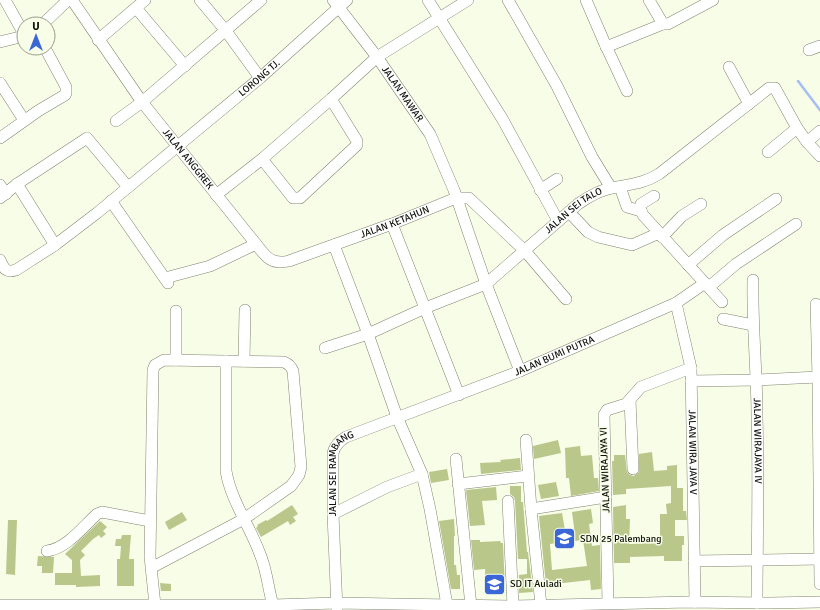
<svg xmlns="http://www.w3.org/2000/svg" width="820" height="610" viewBox="0 0 820 610" font-family="Signika,sans-serif">
  <style>
    .lines { fill: none; stroke-linecap: round; stroke-linejoin: round }
    .stream { stroke: #a4bdf2; stroke-width: 2.5 }
    .building { fill: #bac78b; fill-rule: evenodd }
    .minor-casing { stroke: #818571; stroke-width: 12 }
    .minor { stroke: #fff; stroke-width: 11 }
    .labels { text-anchor: middle; dominant-baseline: central; stroke-width: 3; stroke-linejoin: round; paint-order: stroke }
    .street-label { font-size: 10px; fill: #0e1009; stroke: #f7fde7 }
    .poi-label { font-size: 10px; fill: #0e1009; stroke: #f7fde7; text-anchor: start }
  </style>
  <rect width="100%" height="100%" fill="#f7fde7"/>
  <g class="lines">
    <!-- stream -->
    <path class="stream" d="M798 81 820 110"/>
  </g>
  <!-- building -->
  <g class="building">
    <path d="M558 440 561 453 534 459 533 446Z"/>
    <path d="M580 446 581 456 592 455 594 478H598L599 491 571 496 569 478H566L565 448Z"/>
    <path d="M652 452 654 471 667 470V466L677 465V488H683V511H686L687 520H675V536H684V545H682V561H664V556L630 557V563H614L613 507 626 505V519H630L629 544 660 543V514H667L666 504 671 503V486L626 489V494L613 495 612 461H614V455H625L627 472 630 475 634 476 639 472V454Z"/>
    <path d="M520 458 521 470 481 474 480 463 501 462 500 460Z"/>
    <path d="M447 469 449 480 431 483 429 472Z"/>
    <path d="M556 482 559 496 541 499 538 485Z"/>
    <path d="M510 486H521V502H523L527 552H528L533 592 519 593V575L527 574V559H518L515 501 514 497 510 494Z"/>
    <path d="M496 487 497 500 482 501 485 525 470 526 466 490Z"/>
    <path d="M292 505 298 514 293 517 296 521 290 525 288 521 261 537 256 528 258 526 257 525 266 520 267 521Z"/>
    <path d="M591 509 593 523 589 524 592 546 600 545 601 589 591 590 590 580 546 585 539 516 562 513 566 536 575 535 572 512ZM583 540 587 566 552 570 550 544Z"/>
    <path d="M182 512 187 520 169 530 165 522Z"/>
    <path d="M454 519 455 536H454V565H456L457 575H460V589H451L439 521Z"/>
    <path d="M8 520H17L15 575 6 574Z"/>
    <path d="M100 521 107 527 103 531 106 534 101 538 99 535 93 539 81 551 85 555 80 560 81 576 100 575V586L76 587V585H55V573H72V560L65 554Z"/>
    <path d="M122 535H131L129 559H134V586H117V559H120L121 546H115L116 539H121Z"/>
    <path d="M471 540H480V542L500 541 501 543H503L505 590 486 592 485 569 474 570Z"/>
    <path d="M38 556 54 557 53 573H42V566H37Z"/>
    <path d="M160 583 171 584V591H161Z"/>
  </g>
  <g class="lines">
    <defs>
      <g id="minor">
        <path d="M5 0 24 34"/>
        <path id="s1" d="M72 0 142 102 256 244C266 257 271 265 289 261L392 224 456 198H469L525 251 566 299"/>
        <path d="M200 0 226 31 260 78"/>
        <path id="s2" d="M333 0 377 57 430 134 454 190 486 284 520 371"/>
        <path d="M428 0 503 120 558 221"/>
        <path d="M508 0 557 86 592 157 611 188"/>
        <path d="M586 0 605 44 627 91"/>
        <path d="M649 0 663 24"/>
        <path d="M136 8 185 66"/>
        <path d="M43 24 68 0"/>
        <path d="M98 40 145 0"/>
        <path d="M0 42 24 36"/>
        <path d="M606 47 663 24H668L713 0"/>
        <path d="M809 50 820 46"/>
        <path d="M729 67 749 104"/>
        <path d="M0 83 24 120"/>
        <path d="M116 121 142 102 261 0"/>
        <path d="M797 128 807 142 820 156"/>
        <path d="M0 138 38 111 65 95 66 93V87L45 48"/>
        <path d="M807 142 820 131"/>
        <path d="M262 159 293 198H300L357 145V141L331 99"/>
        <path d="M17 184 55 245"/>
        <path d="M0 185 6 194"/>
        <path d="M620 187 627 207 641 211"/>
        <path d="M540 190 557 179"/>
        <path d="M216 195 262 159 331 99 377 57 468 0"/>
        <path d="M654 196 641 204 640 208 643 215 722 302"/>
        <path d="M0 198 17 184 87 138 128 187"/>
        <path d="M111 201 168 283"/>
        <path d="M569 212 588 232 598 237 632 245 659 233"/>
        <path d="M392 224 459 395"/>
        <path d="M662 237 682 216 701 204"/>
        <path d="M334 245 368 334 397 417 422 474 430 509 447 605"/>
        <path id="s3" d="M0 260C4 269 6 273 16 270L55 245 97 213 260 78 347 0"/>
        <path d="M688 265 723 235 776 199"/>
        <path d="M165 278 210 266 256 244"/>
        <path id="s4" d="M753 280C752 326 757 371 757 417 759 479 757 541 757 603"/>
        <path d="M709 287 736 264 796 224"/>
        <path id="s5" d="M676 303 691 368 695 602"/>
        <path d="M816 304 818 377 820 584"/>
        <path d="M723 319 753 325"/>
        <path id="s6" d="M325 348 368 334 425 308 486 284 578 204C588 197 599 190 612 188 630 184 643 184 659 174L769 88H775L797 128 768 152"/>
        <path d="M176 360V311"/>
        <path d="M226 361V471C231 501 250 526 260 554 267 570 268 589 273 605"/>
        <path d="M244 361 245 310"/>
        <path d="M691 381 757 380 818 377"/>
        <path d="M630 400 633 469"/>
        <path d="M526 440 531 509"/>
        <path d="M456 459 471 606"/>
        <path d="M458 484 528 476"/>
        <path d="M508 501 513 606"/>
        <path d="M333 514 387 487 422 474"/>
        <path d="M47 551C66 549 83 527 97 514L102 512 150 521"/>
        <path d="M694 561 820 559"/>
        <path d="M151 568 244 519 291 486 299 475 301 467 293 371C291 366 289 364 284 362L164 360 155 365 153 370 150 557 155 605"/>
        <path d="M608 603 604 415 607 410 626 404 641 387 691 368"/>
        <path d="M0 605H273L336 603 513 606 689 602 770 603 820 602"/>
        <path d="M541 605 531 509 606 497"/>
        <path id="s7" d="M337 610 333 514V453C335 445 339 441 346 437L520 371 676 303 705 283"/>
      </g>
    </defs>
    <!-- minor casing -->
    <use href="#minor" class="minor-casing"/>
    <!-- minor -->
    <use href="#minor" class="minor"/>
  </g>
  <!-- icons -->
  <defs>
    <symbol id="school-square" viewBox="-11 -11 22 22"><rect x="-9" y="-9" width="18" height="18" rx="4" fill="#3a66d7" stroke="#f7fde7"/><path d="M0-5L7-2L0 1L-7-2ZM-4 1L0 2.5L4 1V4Q0 6-4 4Z" fill="#fff"/></symbol>
  </defs>
  <g fill-rule="evenodd">
    <use href="#school-square" x="552" y="526" width="25" height="25"/>
    <use href="#school-square" x="482" y="572" width="25" height="25"/>
  </g>
  <g class="labels">
    <!-- street labels -->
    <g class="street-label">
      <text stroke="none"><textPath href="#s3" startOffset="332">LORONG TJ.</textPath></text>
      <text stroke="none"><textPath href="#s2" startOffset="117">JALAN MAWAR</textPath></text>
      <text stroke="none"><textPath href="#s1" startOffset="197">JALAN ANGGREK</textPath></text>
      <text stroke="none"><textPath href="#s6" startOffset="288">JALAN SEI TALO</textPath></text>
      <text stroke="none"><textPath href="#s1" startOffset="459">JALAN KETAHUN</textPath></text>
      <text stroke="none"><textPath href="#s7" startOffset="402">JALAN BUMI PUTRA</textPath></text>
      <text stroke="none"><textPath href="#s4" startOffset="161">JALAN WIRAJAYA IV</textPath></text>
      <text stroke="none"><textPath href="#s5" startOffset="151">JALAN WIRA JAYA V</textPath></text>
      <text transform="translate(605 470) rotate(-92)">JALAN WIRAJAYA VI</text>
      <text stroke="none"><textPath href="#s7" startOffset="140">JALAN SEI RAMBANG</textPath></text>
    </g>
    <!-- poi labels -->
    <g class="poi-label">
      <text x="580" y="539">SDN 25 Palembang</text>
      <text x="510" y="584">SD IT Auladi</text>
    </g>
  </g>
  <!-- north arrow -->
  <g transform="translate(36 36)"><circle r="19" fill="#f7fde7" stroke="#9a9e8e"/>
  <path d="M0-3L7 15L0 10L-7 15Z" fill="#3a66d7"/>
  <text y="-6" font-size="11" font-weight="bold" text-anchor="middle" fill="#0e1009">U</text>
  </g>
</svg>
